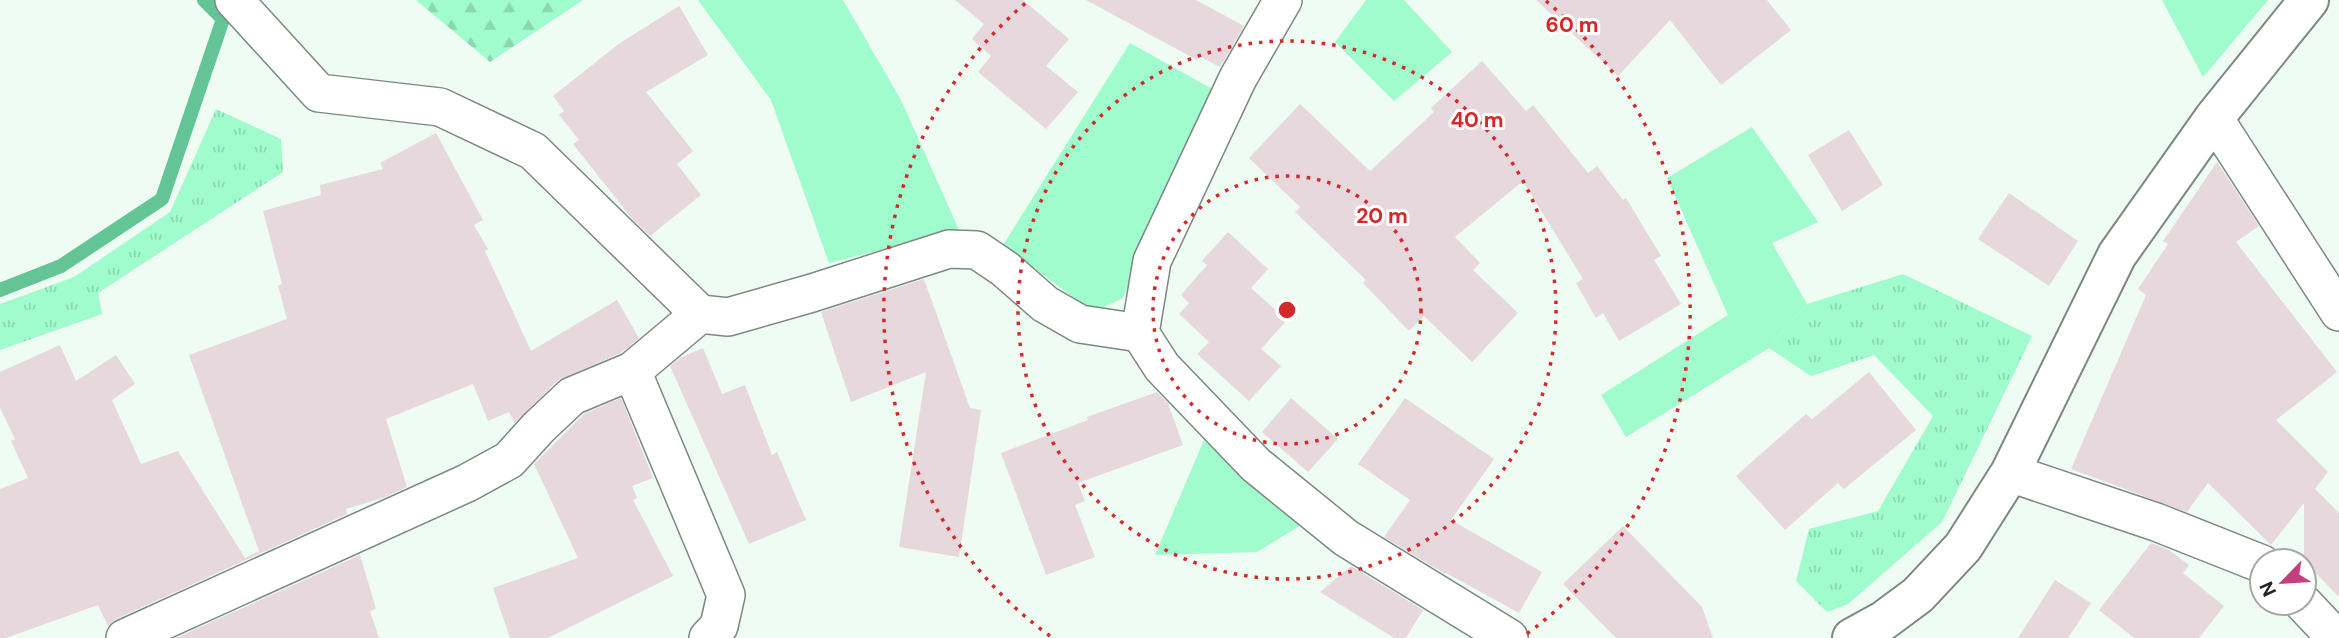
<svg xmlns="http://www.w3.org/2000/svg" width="2339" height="638" viewBox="0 0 2339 638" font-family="'DM Sans',sans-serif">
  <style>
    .grass { fill: url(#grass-tufts) }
    .forest { fill: url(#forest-firs) }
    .garden { fill: #a0fccd }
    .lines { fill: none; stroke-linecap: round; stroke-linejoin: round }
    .stream { stroke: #63c596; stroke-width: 14 }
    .building { fill: #e6d8dd }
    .street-casing { stroke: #7c8881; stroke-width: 40 }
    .secondary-casing { stroke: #7c8881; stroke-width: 42 }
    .street { stroke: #fff; stroke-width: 37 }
    .secondary { stroke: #fff; stroke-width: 38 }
    .ring { fill: none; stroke: #d62828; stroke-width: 3.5; stroke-dasharray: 3.5 7 }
    .centre { fill: #d62828; stroke: #fff; stroke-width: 3.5 }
    .ring-label { font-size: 21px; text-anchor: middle; font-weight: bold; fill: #d62828; stroke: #fff; stroke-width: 6; stroke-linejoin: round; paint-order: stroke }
  </style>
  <defs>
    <pattern id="grass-tufts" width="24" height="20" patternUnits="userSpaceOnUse" patternTransform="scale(1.75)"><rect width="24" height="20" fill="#a0fccd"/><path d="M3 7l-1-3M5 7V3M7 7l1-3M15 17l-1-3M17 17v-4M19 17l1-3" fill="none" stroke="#8ad8b0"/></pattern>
    <pattern id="forest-firs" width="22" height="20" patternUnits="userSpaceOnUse" patternTransform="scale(1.75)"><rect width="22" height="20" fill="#a0fccd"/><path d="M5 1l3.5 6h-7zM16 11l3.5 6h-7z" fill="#8ad8b0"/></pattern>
  </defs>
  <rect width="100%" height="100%" fill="#effcf4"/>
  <!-- grass -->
  <g class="grass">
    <path d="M216 109 281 139 283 172 98 293 102 314 0 350V304L74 277 170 212Z"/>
    <path d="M1903 274 2032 336 1942 522 1848 604 1827 612 1796 581 1809 529 1878 511 1933 416 1874 355 1811 376 1769 348 1807 304Z"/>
  </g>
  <!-- forest -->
  <path class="forest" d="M416 0H583L490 62Z"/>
  <!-- garden -->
  <g class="garden">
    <path d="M698 0H843L901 100 959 230 829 263 771 100Z"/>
    <path d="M1366 0H1404L1452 52 1394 101 1335 42Z"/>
    <path d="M2162 0H2268L2203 77Z"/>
    <path d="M1130 43 1212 89 1123 298 1093 312 1003 245Z"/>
    <path d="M1752 127 1818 222 1772 243 1807 304 1769 348 1626 437 1601 395 1728 315 1667 178Z"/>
    <path d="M1204 440 1301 525 1257 552 1155 555Z"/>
  </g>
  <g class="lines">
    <!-- stream -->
    <path class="stream" d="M0 290 61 266 162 199 223 19 204 0"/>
  </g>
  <!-- building -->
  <g class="building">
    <path d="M955 0H1023L1069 39 1046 66 1078 92 1046 129 978 72 991 56 972 39 984 24Z"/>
    <path d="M1086 0H1196L1244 26 1220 67 1199 56 1197 60Z"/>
    <path d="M1536 0H1767L1791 30 1721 85 1670 20 1618 76Z"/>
    <path d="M679 6 708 55 646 92 693 151 677 164 701 195 650 236 634 221 573 144 579 140 559 115 564 111 553 96 620 43Z"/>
    <path d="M1482 61 1526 111 1533 105 1588 173 1597 166 1623 200 1626 198 1661 256 1654 260 1681 304 1619 341 1603 313 1596 318 1576 283 1583 279 1523 181 1455 237 1480 263 1473 270 1518 313 1472 362 1424 316 1409 331 1363 283 1366 280 1295 212 1300 207 1249 158 1300 104 1370 171 1434 112 1431 108Z"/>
    <path d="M1849 130 1883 185 1842 211 1808 155Z"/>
    <path d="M436 133 483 220 474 225 488 249 485 251 531 351 617 300 639 338 621 353 558 380 515 423 509 412 488 421 473 384 386 419 407 487 383 498 346 509 347 514 116 619 108 626 98 605 6 638H0V489L28 478 11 441 15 439 0 408V372L60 345 76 381 116 355 135 384 112 400 141 464 178 451 245 558 259 551 189 355 287 319 278 286 282 284 263 211 321 195 320 185 383 169 380 163Z"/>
    <path d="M2217 162 2259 226 2236 242 2337 372 2276 420 2328 472 2315 489 2339 513V597L2304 561V503L2271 545 2208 483 2187 512 2071 469 2146 295 2138 289 2168 244 2163 241Z"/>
    <path d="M2009 193 2078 241 2049 286 1978 239Z"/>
    <path d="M1228 232 1268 269 1251 288 1287 320 1261 349 1281 366 1249 401 1197 354 1209 342 1179 314 1189 303 1181 295 1207 265 1202 261Z"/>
    <path d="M924 279 970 408 981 410 959 557 899 547 926 372 851 402 821 312Z"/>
    <path d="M703 348 722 394 745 385 772 455 777 452 806 520 749 544 670 366 680 358Z"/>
    <path d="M1869 372 1916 430 1844 489 1838 483 1785 530 1736 476 1806 414 1812 419Z"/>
    <path d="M1157 392 1168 403 1183 445 1078 483 1085 501 1075 505 1095 557 1046 575 1001 453 1088 420 1087 417Z"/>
    <path d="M621 398 653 478 632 486 637 498 633 500 673 576 548 638H510L493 588 578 558 534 464 584 414Z"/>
    <path d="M1291 398 1338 439 1308 472 1262 432Z"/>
    <path d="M1405 398 1494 459 1451 520 1542 572 1519 613 1446 573 1445 574 1384 537 1410 500 1358 464Z"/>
    <path d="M1623 526 1702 607 1713 638H1616L1563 584Z"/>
    <path d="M2151 543 2169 550 2189 565 2183 573 2224 606 2199 638H2134L2099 610Z"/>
    <path d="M360 555 376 609 370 611 379 638H176Z"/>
    <path d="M1351 566 1423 610 1406 638H1394L1320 592Z"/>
    <path d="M2055 580 2091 603 2068 638H2018Z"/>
  </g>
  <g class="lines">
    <defs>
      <g id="street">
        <path d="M234 0 319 93 440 107 533 151 700 314"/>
        <path d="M1283 0 1238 78 1152 261 1140 333 1162 367 1256 465 1346 538 1509 638"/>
        <path d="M2214 118 2339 312"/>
        <path d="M632 371 726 595 719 626 708 638"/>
        <path d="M2010 473 2156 522 2262 564"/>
        <path d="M2303 603 2336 638"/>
        <path d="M125 638 467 483 509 460 539 427 572 396 632 371 700 314 728 317 812 293 949 249 977 250 1005 269 1045 304 1080 324 1140 333"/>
      </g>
      <path id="secondary" d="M1852 638 1883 621 1918 595 1963 547 2010 473 2117 255 2214 118 2309 0"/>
    </defs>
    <!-- street casing -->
    <use href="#street" class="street-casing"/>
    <!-- secondary casing -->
    <use href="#secondary" class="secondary-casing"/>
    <!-- street -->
    <use href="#street" class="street"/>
    <!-- secondary -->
    <use href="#secondary" class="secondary"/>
  </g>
  <!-- distance rings -->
  <g class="ring">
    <circle cx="1287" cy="310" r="134"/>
    <circle cx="1287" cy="310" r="269"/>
    <path d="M1050 636A403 403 0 0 1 1028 1M1546 1A403 403 0 0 1 1524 636"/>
  </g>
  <circle cx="1287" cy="310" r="10" class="centre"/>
  <g class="ring-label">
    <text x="1572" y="32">60 m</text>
    <text x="1477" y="127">40 m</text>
    <text x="1382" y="223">20 m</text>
  </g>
  <!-- north arrow -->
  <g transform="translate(2283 582) rotate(245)"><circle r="33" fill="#ffffff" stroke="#a6a8a7" stroke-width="2"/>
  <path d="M0-5L12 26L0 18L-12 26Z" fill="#c53f80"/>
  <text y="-10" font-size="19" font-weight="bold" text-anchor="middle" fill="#212623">N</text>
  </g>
</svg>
